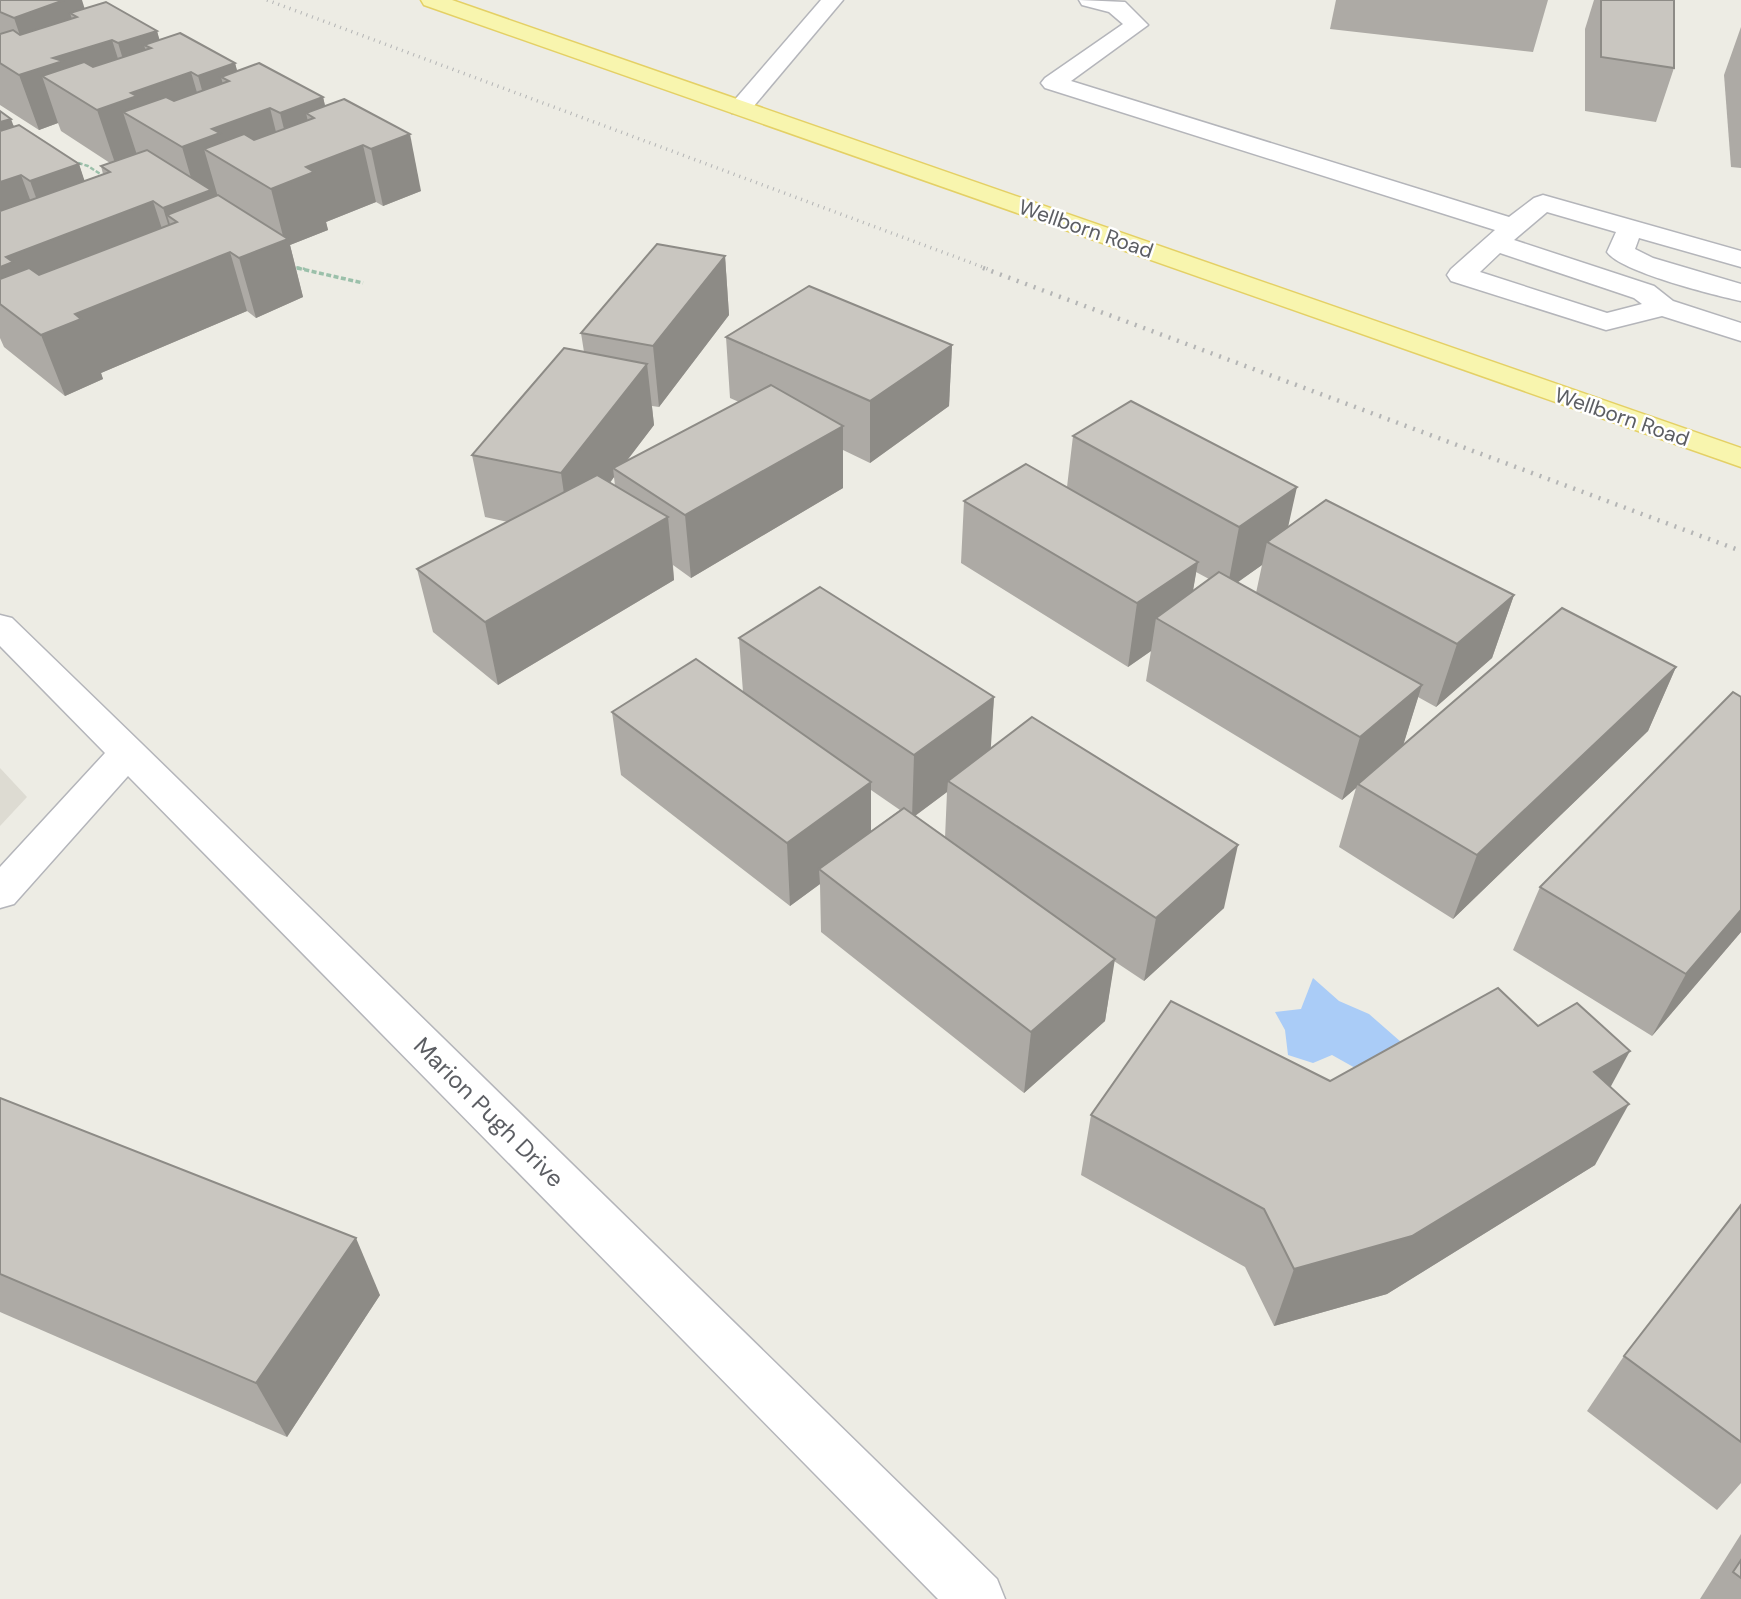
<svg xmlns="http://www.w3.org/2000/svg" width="1741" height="1599" viewBox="0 0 1741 1599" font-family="'DM Sans',sans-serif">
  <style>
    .education { fill: #dddbd2 }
    .water { fill: #aaccf7 }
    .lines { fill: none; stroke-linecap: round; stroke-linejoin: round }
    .minor-casing { stroke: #b4b5ba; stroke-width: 3 }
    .major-casing { stroke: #e4d065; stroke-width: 3 }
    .path-far1 { stroke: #9bc0aa; stroke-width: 2.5; stroke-dasharray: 4.5 2; stroke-linecap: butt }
    .path { stroke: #9bc0aa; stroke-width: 3.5; stroke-dasharray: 5 2.5; stroke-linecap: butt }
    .minor { fill: #fff; fill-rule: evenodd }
    .major { fill: #f8f5ae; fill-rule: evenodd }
    .rail-far1 { stroke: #b4b5b5; stroke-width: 3.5; stroke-dasharray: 1 5; stroke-linecap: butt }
    .rail { stroke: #b4b5b5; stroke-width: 4.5; stroke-dasharray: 2 7; stroke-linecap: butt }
    .wall { fill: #adaaa5; fill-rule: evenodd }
    .shaded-wall { fill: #8d8b86; fill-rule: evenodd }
    .building { fill: #c9c6c0; stroke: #8d8b86; stroke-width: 2 }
    .labels { text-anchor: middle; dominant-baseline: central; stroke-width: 5; stroke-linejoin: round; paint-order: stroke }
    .far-street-label { font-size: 21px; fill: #5c5e63; stroke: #fff }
    .street-label { font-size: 24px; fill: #5c5e63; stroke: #fff }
  </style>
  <rect width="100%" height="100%" fill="#edece4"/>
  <!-- education -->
  <path class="education" d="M0 768 27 797 0 826Z"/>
  <!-- water -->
  <path class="water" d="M1313 978 1339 1001 1369 1014 1401 1042 1397 1068 1357 1069 1332 1055 1313 1063 1288 1055 1285 1030 1275 1012 1301 1009Z"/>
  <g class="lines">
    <defs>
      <g id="minor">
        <path d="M821 0H843L748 113H732L728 108 732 103Z"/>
        <path d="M1079 0 1125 2 1148 25 1071 81 1509 217 1534 198 1543 195 1741 251V267L1639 238 1635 249 1653 258 1741 284V301C1714 295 1621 272 1607 252L1616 232 1547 212 1514 240 1654 286 1673 301 1741 323V341L1662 316 1606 330 1451 281 1447 275 1451 269 1495 230 1045 88 1041 83 1045 78 1123 24 1109 12 1082 5ZM1500 253 1634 298 1642 304 1607 313 1480 272Z"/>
        <path d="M0 615 12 618 141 743 997 1579 1005 1599H938L128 776 14 904 0 908V867L105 753 0 646Z"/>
      </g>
      <path id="major" d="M421 0H452L1741 448V467L424 5Z"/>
    </defs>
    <!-- minor casing -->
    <use href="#minor" class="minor-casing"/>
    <!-- major casing -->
    <use href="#major" class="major-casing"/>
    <!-- path-far1 -->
    <g class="path-far1">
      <path d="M72 161 88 166 105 177"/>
      <path d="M290 266 305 269"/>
    </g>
    <!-- path -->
    <path class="path" d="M297 268 363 283"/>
    <!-- minor -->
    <use href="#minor" class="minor"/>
    <!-- major -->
    <use href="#major" class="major"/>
    <!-- rail-far1 -->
    <path class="rail-far1" d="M267 0 988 269"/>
    <!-- rail -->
    <path class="rail" d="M983 268 1741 551"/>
  </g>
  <!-- wall -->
  <g class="wall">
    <path d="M0 0 85 9 157 31 159 40 235 63 237 71 323 97 325 106 421 191 383 206 376 202 326 222 328 230 290 245 303 297 256 318 247 311 101 373 103 379 65 396 4 347 0 338V111L14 126 79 164 84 181 103 174 101 166 110 163 61 131 58 123 39 130 0 105Z"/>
    <path d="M1336 0H1548L1533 52 1330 29Z"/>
    <path d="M1594 0H1674V68L1656 122 1585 111V29Z"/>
    <path d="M1741 27V168L1731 167 1724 75Z"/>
    <path d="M725 256 729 315 659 407 652 406 654 425 626 462 739 402 730 398 726 337 952 345 949 406 870 463 843 450V488L691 578 673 565 674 580 498 685 433 632 417 569 508 522 485 517 472 455 584 352 581 333ZM614 477 615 486 610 483Z"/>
    <path d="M1073 436 1288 527 1514 595 1492 658 1436 707 1418 697 1403 745 1676 667 1648 731 1453 919 1339 847 1356 788 1342 800 1146 681 1151 651 1128 667 961 563 964 501 1067 487ZM1262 565 1256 593 1237 582ZM1196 572 1209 579 1193 590Z"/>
    <path d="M739 638 994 697 990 748 1224 908 1144 981 1114 961 1105 1021 1024 1093 821 932 820 884 790 906 621 775 612 712 743 692ZM871 790 900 810 871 831ZM947 792 945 838 915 816Z"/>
    <path d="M1741 697V932L1652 1036 1513 950 1540 887Z"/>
    <path d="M1538 1026 1611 1088 1595 1165 1387 1294 1274 1326 1245 1267 1081 1175 1091 1115 1330 1081Z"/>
    <path d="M0 1098 380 1295 287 1437 0 1312Z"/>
    <path d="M1741 1205V1483L1717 1510 1587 1411 1624 1356Z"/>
    <path d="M1741 1534V1599H1700Z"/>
  </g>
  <!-- shaded-wall -->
  <g class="shaded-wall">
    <path d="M64 0H82L96 45 112 40 129 93 42 76 58 123 39 130 19 75 32 71 14 18ZM70 13 77 17 82 49Z"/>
    <path d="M157 31 171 79 191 72 207 127 123 112 138 158 116 166 97 110 133 92 118 43ZM144 45 151 48 156 84Z"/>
    <path d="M235 63 249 115 270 108 284 164 204 149 218 197 177 222 167 215 183 265 181 266 163 208 196 195 182 147 213 129 198 76ZM221 77 229 81 233 121Z"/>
    <path d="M323 97 336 153 314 118 306 113 317 160 294 169 280 113Z"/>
    <path d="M11 119 32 175H21L42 232 0 248V122Z"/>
    <path d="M410 134 421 191 383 206 371 149Z"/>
    <path d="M363 145 376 202 326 222 328 230 290 245 303 297 256 318 239 258 284 240 271 189 306 167Z"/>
    <path d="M79 164 98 221 51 239 30 181Z"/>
    <path d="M153 201 172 260 0 304V267L6 257Z"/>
    <path d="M230 252 247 311 101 373 103 379 65 396 41 335 75 314Z"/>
    <path d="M725 256 729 315 659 407 653 346Z"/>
    <path d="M952 345 949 406 870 463V401Z"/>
    <path d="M647 364 654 425 618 472 613 468 614 477 570 535 561 473Z"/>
    <path d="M843 426V488L691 578 685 515Z"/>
    <path d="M1297 487 1283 550 1267 542 1262 565 1227 590 1239 527Z"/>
    <path d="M668 517 674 580 498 685 485 622Z"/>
    <path d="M1198 562 1187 625 1156 618 1151 651 1128 667 1137 603Z"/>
    <path d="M1514 595 1492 658 1436 707 1457 644Z"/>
    <path d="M1676 667 1648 731 1453 919 1477 855Z"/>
    <path d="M1422 685 1402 749 1358 784 1356 788 1342 800 1360 737Z"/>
    <path d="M994 697 990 761 948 781 947 792 912 818 914 755Z"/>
    <path d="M871 782V845L819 869 820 884 790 906 787 843Z"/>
    <path d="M1238 845 1224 908 1144 981 1156 918Z"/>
    <path d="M1741 910V932L1652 1036 1686 974Z"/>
    <path d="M1115 959 1105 1021 1024 1093 1031 1032Z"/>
    <path d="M1630 1051 1597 1112 1594 1072Z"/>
    <path d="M1629 1104 1595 1165 1387 1294 1274 1326 1294 1269Z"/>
    <path d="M356 1238 380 1295 287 1437 256 1383Z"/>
  </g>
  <!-- building -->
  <g class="building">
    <path d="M0 0H64L14 18 0 12Z"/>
    <path d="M1601 0H1674V68L1601 57Z"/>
    <path d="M106 2 157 31 118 43 112 40 53 58 63 61 19 75 0 63V34L13 30 20 35 77 17 70 13Z"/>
    <path d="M180 33 235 63 198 76 191 72 131 93 137 96 97 110 42 76 84 62 93 67 151 48 144 45Z"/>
    <path d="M259 63 323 97 280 113 270 108 212 129 220 133 182 147 123 112 166 97 174 101 229 81 221 77Z"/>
    <path d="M344 99 410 134 371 149 363 145 306 167 314 172 271 189 204 149 244 134 254 140 314 118 306 113Z"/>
    <path d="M0 111 11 119 0 122Z"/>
    <path d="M19 125 79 164 30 181 21 175 0 182V131Z"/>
    <path d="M147 150 211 190 163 208 153 201 6 257 13 262 0 267V211L110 172 101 166Z"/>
    <path d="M218 195 288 239 239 258 230 252 75 314 81 319 41 335 0 304V279L29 268 39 275 177 222 167 215Z"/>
    <path d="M657 244 725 256 653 346 581 333Z"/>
    <path d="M809 286 952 345 870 401 726 337Z"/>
    <path d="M564 348 647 364 561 473 472 455Z"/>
    <path d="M771 385 843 426 685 515 613 468Z"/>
    <path d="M1131 401 1297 487 1239 527 1073 436Z"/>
    <path d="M1026 464 1198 562 1137 603 964 501Z"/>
    <path d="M597 475 668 517 485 622 417 569Z"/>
    <path d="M1326 500 1514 595 1457 644 1267 542Z"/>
    <path d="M1219 572 1422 685 1360 737 1156 618Z"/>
    <path d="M820 587 994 697 914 755 739 638Z"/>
    <path d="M1562 608 1676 667 1477 855 1358 784Z"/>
    <path d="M696 659 871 782 787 843 612 712Z"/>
    <path d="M1733 692 1741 697V910L1686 974 1540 887Z"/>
    <path d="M1032 717 1238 845 1156 918 948 781Z"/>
    <path d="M904 808 1115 959 1031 1032 819 869Z"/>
    <path d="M1498 988 1538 1026 1577 1003 1630 1051 1594 1072 1629 1104 1412 1236 1294 1269 1264 1209 1091 1115 1171 1001 1330 1081Z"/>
    <path d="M0 1098 356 1238 256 1383 0 1274Z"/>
    <path d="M1741 1205V1442L1624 1356Z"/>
    <path d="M1741 1560V1578L1733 1572Z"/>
  </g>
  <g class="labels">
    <!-- far-street labels -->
    <g class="far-street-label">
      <text transform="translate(1086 229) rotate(19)">Wellborn Road</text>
      <text transform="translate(1622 417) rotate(19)">Wellborn Road</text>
    </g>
    <!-- street labels -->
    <g class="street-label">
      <text transform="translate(489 1112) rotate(45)">Marion Pugh Drive</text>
    </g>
  </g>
</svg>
